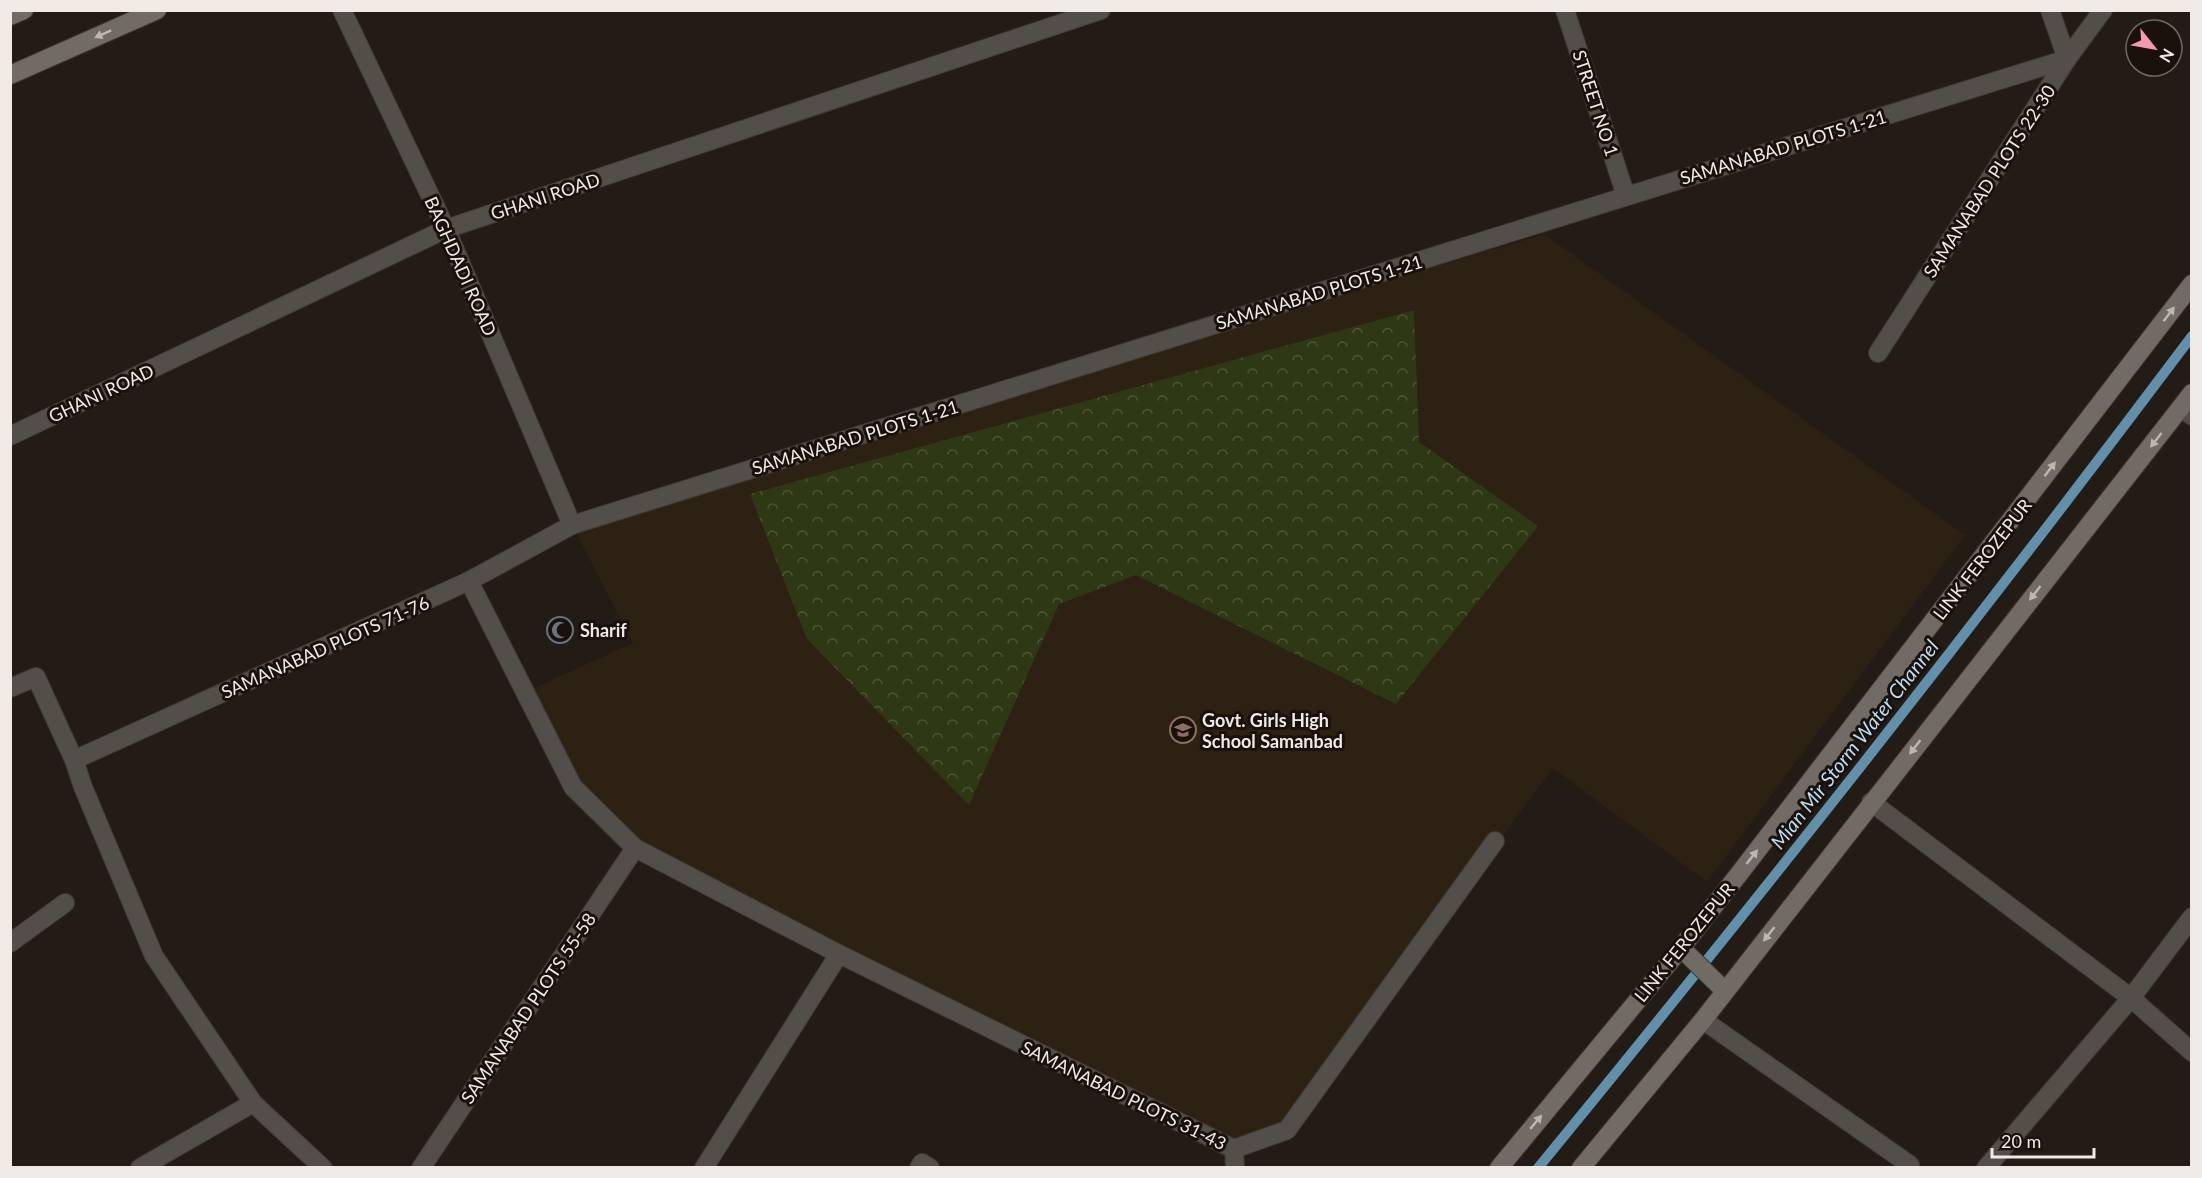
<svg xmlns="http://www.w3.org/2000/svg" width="2202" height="1178" viewBox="0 0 2202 1178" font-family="Lato,sans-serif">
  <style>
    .education { fill: #2d2114 }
    .park { fill: url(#park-crowns) }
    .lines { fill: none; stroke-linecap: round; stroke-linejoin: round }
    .stream { stroke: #628faa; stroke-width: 10 }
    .service-casing { stroke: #403832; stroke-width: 20 }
    .minor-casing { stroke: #403832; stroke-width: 20 }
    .tertiary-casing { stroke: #403832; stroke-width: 20 }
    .secondary-casing { stroke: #403832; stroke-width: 20 }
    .service { stroke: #524f4b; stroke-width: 18 }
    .minor { stroke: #524f4b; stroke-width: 18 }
    .tertiary { stroke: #524f4b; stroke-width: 18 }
    .secondary { stroke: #706b64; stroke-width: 18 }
    .oneway { fill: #bdb7b2 }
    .labels { text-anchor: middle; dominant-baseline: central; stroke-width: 6; stroke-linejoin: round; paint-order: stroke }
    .street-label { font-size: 18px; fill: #f0eae6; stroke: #1a110c }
    .poi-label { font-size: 18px; font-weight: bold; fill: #f0eae6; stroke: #1a110c; text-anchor: start }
    .water-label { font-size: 20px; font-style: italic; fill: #bcdef6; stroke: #1a110c }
  </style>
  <defs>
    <pattern id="park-crowns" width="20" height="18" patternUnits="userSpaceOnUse" patternTransform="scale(1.5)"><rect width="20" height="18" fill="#2f3814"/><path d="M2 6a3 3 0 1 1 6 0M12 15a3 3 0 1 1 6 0" fill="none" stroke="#4d5536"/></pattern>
  </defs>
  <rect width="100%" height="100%" fill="#231b15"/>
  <!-- education -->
  <path class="education" d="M1544 234 1965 535 1707 882 1553 768 1287 1130 1227 1158 635 848 573 787 525 692 633 643 572 525Z"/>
  <!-- park -->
  <path class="park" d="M1414 310 1419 442 1538 526 1396 704 1136 575 1059 604 969 805 807 639 750 494Z"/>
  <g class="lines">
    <!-- stream -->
    <path class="stream" d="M1538 1168C1762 895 1980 618 2192 336"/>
    <defs>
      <g id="service">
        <path d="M10 688 36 677 74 760"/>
        <path d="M10 943 65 903"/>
      </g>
      <g id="minor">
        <path d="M342 10 446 229 572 525"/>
        <path d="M1565 10 1626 196"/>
        <path d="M1878 353 2067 59 2103 10"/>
        <path d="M2181 408 2192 416"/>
        <path d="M10 436 446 229 1101 10"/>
        <path d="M469 581 573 787 635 848 839 954 1234 1149 1287 1130 1495 841"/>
        <path d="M1871 802 2131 998 2192 1052"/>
        <path d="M1703 1020 1910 1165"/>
        <path d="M1234 1149 1235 1168"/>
        <path d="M140 1168 253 1103"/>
        <path d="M323 1168 253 1103 154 956 83 787 74 760 469 581 572 525 2067 59 2050 10"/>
        <path d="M704 1168 839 954"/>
        <path d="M919 1168 922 1163 930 1168"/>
        <path d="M1986 1168 2131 998 2192 917"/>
      </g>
      <path id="tertiary" d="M421 1168 635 848"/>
      <g id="secondary">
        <path d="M10 16 24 10"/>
        <path d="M10 75 157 10"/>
        <path d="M1681 948 1725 991"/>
        <path d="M1499 1168 1681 948 1739 874 2192 284"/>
        <path d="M1581 1168 1703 1020 2192 393"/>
      </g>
    </defs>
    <!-- service casing -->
    <use href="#service" class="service-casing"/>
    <!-- minor casing -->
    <use href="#minor" class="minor-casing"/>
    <!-- tertiary casing -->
    <use href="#tertiary" class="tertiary-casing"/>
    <!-- secondary casing -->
    <use href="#secondary" class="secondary-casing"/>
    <!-- service -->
    <use href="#service" class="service"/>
    <!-- minor -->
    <use href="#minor" class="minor"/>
    <!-- tertiary -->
    <use href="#tertiary" class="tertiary"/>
    <!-- secondary -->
    <use href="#secondary" class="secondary"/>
  </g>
  <!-- one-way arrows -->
  <defs><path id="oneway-solid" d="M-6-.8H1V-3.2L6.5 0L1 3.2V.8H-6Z" transform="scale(1.5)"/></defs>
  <g class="oneway">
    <use href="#oneway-solid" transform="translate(103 34) rotate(156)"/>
    <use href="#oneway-solid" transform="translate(2169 314) rotate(-53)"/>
    <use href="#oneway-solid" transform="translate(2156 440) rotate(128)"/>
    <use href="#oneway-solid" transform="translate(2050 469) rotate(-53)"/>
    <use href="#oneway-solid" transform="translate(2035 593) rotate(128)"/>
    <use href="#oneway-solid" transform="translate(1915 747) rotate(128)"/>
    <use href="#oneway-solid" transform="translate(1752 857) rotate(-52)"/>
    <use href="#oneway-solid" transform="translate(1769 934) rotate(128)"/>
    <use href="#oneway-solid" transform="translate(1536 1122) rotate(-50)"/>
  </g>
  <!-- icons -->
  <defs>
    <symbol id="mosque-ring" viewBox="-11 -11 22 22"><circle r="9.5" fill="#1a110c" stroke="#6b7280" stroke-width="1.5"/><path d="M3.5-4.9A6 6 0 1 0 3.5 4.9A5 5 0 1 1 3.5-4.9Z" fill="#6b7280"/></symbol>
    <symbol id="school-ring" viewBox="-11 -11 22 22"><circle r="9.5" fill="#1a110c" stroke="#8d6e63" stroke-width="1.5"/><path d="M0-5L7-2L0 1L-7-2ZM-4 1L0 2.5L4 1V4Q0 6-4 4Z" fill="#8d6e63"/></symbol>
  </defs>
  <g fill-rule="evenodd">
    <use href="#mosque-ring" x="545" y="615" width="30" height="30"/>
    <use href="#school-ring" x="1168" y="715" width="30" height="30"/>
  </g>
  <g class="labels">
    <!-- street labels -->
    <g class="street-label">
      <text transform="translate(1596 103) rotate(72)">STREET NO 1</text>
      <text transform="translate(1783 147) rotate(-17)">SAMANABAD PLOTS 1-21</text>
      <text transform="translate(1989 181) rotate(-57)">SAMANABAD PLOTS 22-30</text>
      <text transform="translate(545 196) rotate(-18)">GHANI ROAD</text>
      <text transform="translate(461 266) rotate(66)">BAGHDADI ROAD</text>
      <text transform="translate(1319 292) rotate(-17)">SAMANABAD PLOTS 1-21</text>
      <text transform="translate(101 393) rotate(-25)">GHANI ROAD</text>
      <text transform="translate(855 437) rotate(-17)">SAMANABAD PLOTS 1-21</text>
      <text transform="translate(1982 559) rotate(-52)">LINK FEROZEPUR</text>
      <text transform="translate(325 647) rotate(-24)">SAMANABAD PLOTS 71-76</text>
      <text transform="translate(1684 942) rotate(-51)">LINK FEROZEPUR</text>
      <text transform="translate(528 1008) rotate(-56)">SAMANABAD PLOTS 55-58</text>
      <text transform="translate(1124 1095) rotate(26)">SAMANABAD PLOTS 31-43</text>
    </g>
    <!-- poi labels -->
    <g class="poi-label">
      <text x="580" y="630">Sharif</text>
      <text x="1202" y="720">Govt. Girls High<tspan x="1202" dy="21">School Samanbad</tspan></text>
    </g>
    <!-- water labels -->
    <g class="water-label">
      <text transform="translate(1854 744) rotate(-52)">Mian Mir Storm Water Channel</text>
    </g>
  </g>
  <!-- border -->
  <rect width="2202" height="1178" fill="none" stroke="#f0eae6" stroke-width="24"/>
  <!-- north arrow -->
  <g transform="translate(2154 48) rotate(121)"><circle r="28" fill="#1a110c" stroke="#706863" stroke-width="1.5"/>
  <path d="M0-4.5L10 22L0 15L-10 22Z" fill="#f39aac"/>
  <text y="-9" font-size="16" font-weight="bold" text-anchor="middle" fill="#f0eae6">N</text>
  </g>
  <!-- scale -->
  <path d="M1992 1148v9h102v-9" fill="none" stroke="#f0eae6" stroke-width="3"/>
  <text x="2001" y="1148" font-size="18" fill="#f0eae6" stroke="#1a110c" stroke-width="4.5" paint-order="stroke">20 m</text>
</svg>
